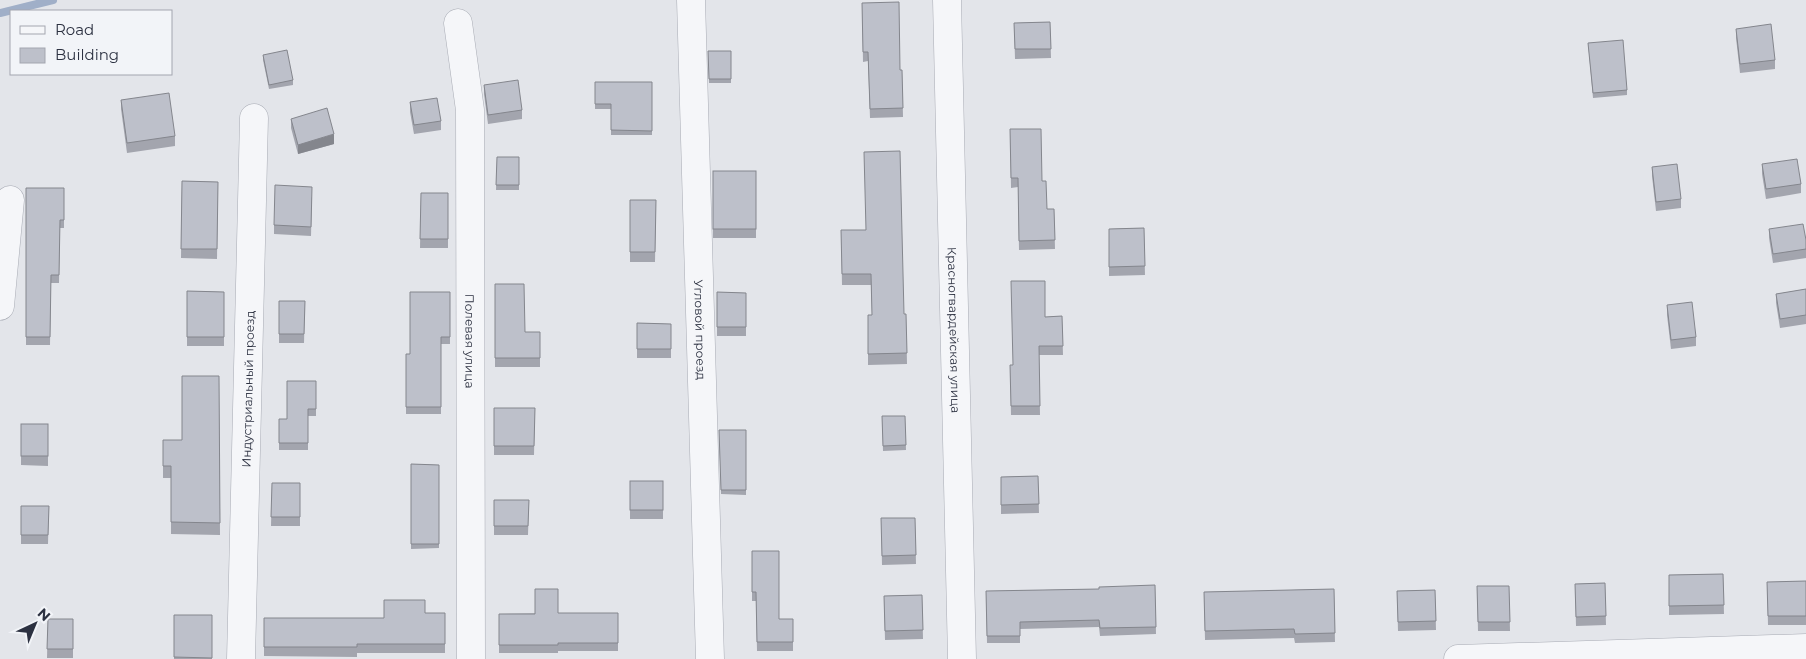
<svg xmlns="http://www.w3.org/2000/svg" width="1806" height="659" viewBox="0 0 1806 659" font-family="Montserrat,sans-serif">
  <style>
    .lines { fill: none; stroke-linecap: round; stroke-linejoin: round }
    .stream { stroke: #a0afc8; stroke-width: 8 }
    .street-casing { stroke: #a8abb4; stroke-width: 29 }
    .street { stroke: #f5f6f9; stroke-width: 28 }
    .wall { fill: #a3a5ae }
    .shaded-wall { fill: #84868d }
    .building { fill: #bdc0ca; stroke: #84868d }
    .labels { text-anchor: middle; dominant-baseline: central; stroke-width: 5; stroke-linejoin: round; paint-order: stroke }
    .street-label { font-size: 12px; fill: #2c3141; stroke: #f2f4f8 }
  </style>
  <rect width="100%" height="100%" fill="#e3e5ea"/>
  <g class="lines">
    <!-- stream -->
    <path class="stream" d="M0 13 53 0"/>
    <defs>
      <g id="street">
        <path id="s1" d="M691 0 710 659"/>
        <path id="s2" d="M947 0 962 659"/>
        <path id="s3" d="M458 23 470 110 471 659"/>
        <path d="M0 306 10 200"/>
        <path id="s4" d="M241 659 254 118"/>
        <path d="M1458 659 1806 648"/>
      </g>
    </defs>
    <!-- street casing -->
    <use href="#street" class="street-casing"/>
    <!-- street -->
    <use href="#street" class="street"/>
  </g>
  <!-- wall -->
  <g class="wall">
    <path d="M862 3 900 70H902L903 117 870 118 868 61 863 62Z"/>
    <path d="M1050 22 1051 58 1015 59 1014 23Z"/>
    <path d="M1736 29 1775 60V69L1740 73 1736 38Z"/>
    <path d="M1588 43 1627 90V95L1593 98Z"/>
    <path d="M708 51H731V83H709Z"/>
    <path d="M263 55 293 80V85L269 89 263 60Z"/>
    <path d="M595 82H652V135H611V109H595Z"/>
    <path d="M484 85 522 110V119L488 124 484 94Z"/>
    <path d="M121 100 175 136V146L127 153 121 109Z"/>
    <path d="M410 102 441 121V130L414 134 410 112Z"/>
    <path d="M291 119 334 144 298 154 291 128Z"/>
    <path d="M1010 129 1042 181 1047 209H1054L1055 249 1019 250 1018 187 1011 188Z"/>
    <path d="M497 157H519V190H496Z"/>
    <path d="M1762 164 1801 184V193L1766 199 1762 174Z"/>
    <path d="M1652 167 1681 199V208L1656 211 1652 176Z"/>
    <rect x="713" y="171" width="43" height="67"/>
    <path d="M182 181 218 182 217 259 181 258Z"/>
    <path d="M26 188H64V228H60L59 283H51L50 345H26Z"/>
    <path d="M421 193H448V248H420Z"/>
    <path d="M312 197 311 236 274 234V225Z"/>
    <path d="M630 200H656L655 262H630Z"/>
    <path d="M1144 228 1145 275 1109 276V229Z"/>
    <path d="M1769 229 1806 240V258L1773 263 1769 238Z"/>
    <path d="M841 230 904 314H906L907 364 868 365V315H872L871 285H842Z"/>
    <path d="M495 284 525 332H540V367H495Z"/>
    <path d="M1806 289V324L1780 328 1776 303V294Z"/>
    <path d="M187 291 224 292V346H187Z"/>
    <path d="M450 292V344H441V414H406V354H410Z"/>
    <path d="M717 292 746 293V336H717Z"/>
    <path d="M279 301H305L304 343H279Z"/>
    <path d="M1667 305 1696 337V346L1671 349 1667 315Z"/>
    <path d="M1062 316 1063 355H1039L1040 415H1011L1010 365H1013L1045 317Z"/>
    <path d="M637 323 671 324V358H637Z"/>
    <path d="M219 376 220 535 171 534V478H163V440H182Z"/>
    <path d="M316 381V416H308V450H279V419H287Z"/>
    <path d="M494 408H535L534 455H494Z"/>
    <path d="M882 416H905L906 450 883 451Z"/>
    <path d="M21 424H48V466L21 465Z"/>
    <path d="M719 430H746V495L721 494Z"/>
    <path d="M411 464 439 465V548L411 549Z"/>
    <path d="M1038 476 1039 513 1001 514V477Z"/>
    <rect x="630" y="481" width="33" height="38"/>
    <path d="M272 483H300V526H271Z"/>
    <path d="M494 500H529L528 535H494Z"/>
    <path d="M21 506H49L48 544H21Z"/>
    <path d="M881 518H915L916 564 882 565Z"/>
    <path d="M752 551 779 619H793V651H757L756 601H752Z"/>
    <path d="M1723 574 1724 614 1669 615V575Z"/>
    <path d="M1806 581V625H1768L1767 582Z"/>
    <path d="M1605 583 1606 625 1576 626 1575 584Z"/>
    <path d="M1155 585 1156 634 1100 636 1099 627 1020 629V643H987L986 591 1099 589Z"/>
    <path d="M1477 586H1509L1510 631H1478Z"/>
    <path d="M1334 589 1335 642 1295 643 1294 638 1205 640 1204 592Z"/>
    <path d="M1435 590 1436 630 1398 631 1397 591Z"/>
    <path d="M922 595 923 639 885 640 884 596Z"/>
    <path d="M425 613H445V653H357V657L264 656V618H384Z"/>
    <path d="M558 613H618V651H558V653H499V614Z"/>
    <rect x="174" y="615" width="38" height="44"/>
    <path d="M48 619H73V658H47Z"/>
  </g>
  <!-- shaded-wall -->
  <path class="shaded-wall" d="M334 134V144L298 154V145Z"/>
  <!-- building -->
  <g class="building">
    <path d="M899 2 900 70H902L903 108 870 109 868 52H863L862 3Z"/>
    <path d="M1050 22 1051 49H1015L1014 23Z"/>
    <path d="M1771 24 1775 60 1740 64 1736 29Z"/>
    <path d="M1623 40 1627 90 1593 93 1588 43Z"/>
    <path d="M287 50 293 80 269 85 263 55Z"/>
    <path d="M708 51H731V79H709Z"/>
    <path d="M518 80 522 110 488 115 484 85Z"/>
    <path d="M595 82H652V131L611 130V104H595Z"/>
    <path d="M169 93 175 136 127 143 121 100Z"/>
    <path d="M437 98 441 121 414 125 410 102Z"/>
    <path d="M327 108 334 134 298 145 291 119Z"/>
    <path d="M1010 129H1041L1042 181H1046L1047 209H1054L1055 240 1019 241 1018 178H1011Z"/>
    <path d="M900 151 904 314H906L907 353 868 354V315H872L871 274H842L841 230H866L864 152Z"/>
    <path d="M497 157H519V185H496Z"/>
    <path d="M1797 159 1801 184 1766 189 1762 164Z"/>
    <path d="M1677 164 1681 199 1656 202 1652 167Z"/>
    <rect x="713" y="171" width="43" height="58"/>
    <path d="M182 181 218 182 217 249H181Z"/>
    <path d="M275 185 312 187 311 227 274 225Z"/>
    <path d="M26 188H64V220H60L59 275H51L50 337H26Z"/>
    <path d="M421 193H448V239H420Z"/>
    <path d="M630 200H656L655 252H630Z"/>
    <path d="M1803 224 1806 240V249L1773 254 1769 229Z"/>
    <path d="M1144 228 1145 266 1109 267V229Z"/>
    <path d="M1011 281H1045V317L1062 316 1063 346H1039L1040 406H1011L1010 365H1013Z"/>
    <path d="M495 284H524L525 332H540V358H495Z"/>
    <path d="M1806 289V315L1780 319 1776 294Z"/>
    <path d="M187 291 224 292V337H187Z"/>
    <path d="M410 292H450V337H441V407H406V354H410Z"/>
    <path d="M717 292 746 293V327H717Z"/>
    <path d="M279 301H305L304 334H279Z"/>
    <path d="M1692 302 1696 337 1671 340 1667 305Z"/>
    <path d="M637 323 671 324V349H637Z"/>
    <path d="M182 376H219L220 523 171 522V466H163V440H182Z"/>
    <path d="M287 381H316V409H308V443H279V419H287Z"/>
    <path d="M494 408H535L534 446H494Z"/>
    <path d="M882 416H905L906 445 883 446Z"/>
    <rect x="21" y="424" width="27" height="32"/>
    <path d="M719 430H746V490H721Z"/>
    <path d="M411 464 439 465V544H411Z"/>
    <path d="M1038 476 1039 504 1001 505V477Z"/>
    <rect x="630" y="481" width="33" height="29"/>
    <path d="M272 483H300V517H271Z"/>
    <path d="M494 500H529L528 526H494Z"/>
    <path d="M21 506H49L48 535H21Z"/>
    <path d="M881 518H915L916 555 882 556Z"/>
    <path d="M752 551H779V619H793V642H757L756 592H752Z"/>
    <path d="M1723 574 1724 605 1669 606V575Z"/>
    <path d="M1806 581V616H1768L1767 582Z"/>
    <path d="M1605 583 1606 616 1576 617 1575 584Z"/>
    <path d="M1155 585 1156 627 1100 628 1099 620 1020 622V636H987L986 591 1099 589V587Z"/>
    <path d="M1477 586H1509L1510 622H1478Z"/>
    <path d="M535 589H558V613H618V643H558V645H499V614H535Z"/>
    <path d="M1334 589 1335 633 1295 634 1294 629 1205 631 1204 592Z"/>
    <path d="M1435 590 1436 621 1398 622 1397 591Z"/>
    <path d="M922 595 923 630 885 631 884 596Z"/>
    <path d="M384 600H425V613H445V644H357V647H264V618H384Z"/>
    <path d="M174 615H212V658L174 657Z"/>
    <path d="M48 619H73V649H47Z"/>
  </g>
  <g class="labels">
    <!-- street labels -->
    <g class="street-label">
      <text stroke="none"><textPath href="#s1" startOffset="330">Угловой проезд</textPath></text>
      <text stroke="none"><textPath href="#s2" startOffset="330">Красногвардейская улица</textPath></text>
      <text stroke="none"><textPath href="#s3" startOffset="319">Полевая улица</textPath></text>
      <text stroke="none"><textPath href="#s4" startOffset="270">Индустриальный проезд</textPath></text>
    </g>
  </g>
  <!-- legend -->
  <rect x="10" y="10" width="162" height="65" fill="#f2f4f8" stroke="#a3a6af"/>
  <rect x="20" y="26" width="25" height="8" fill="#f5f6f9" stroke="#a3a6af"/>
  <text x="55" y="35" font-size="15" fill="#2c3141">Road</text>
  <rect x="20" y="48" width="25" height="15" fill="#bdc0ca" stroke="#a3a6af"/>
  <text x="55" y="60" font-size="15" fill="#2c3141">Building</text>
  <!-- north arrow -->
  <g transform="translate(35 624) rotate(44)" stroke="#f2f4f8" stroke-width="4" paint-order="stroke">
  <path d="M0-4L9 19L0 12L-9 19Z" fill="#2c3141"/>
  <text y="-8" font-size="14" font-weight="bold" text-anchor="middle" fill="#2c3141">N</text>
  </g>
</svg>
